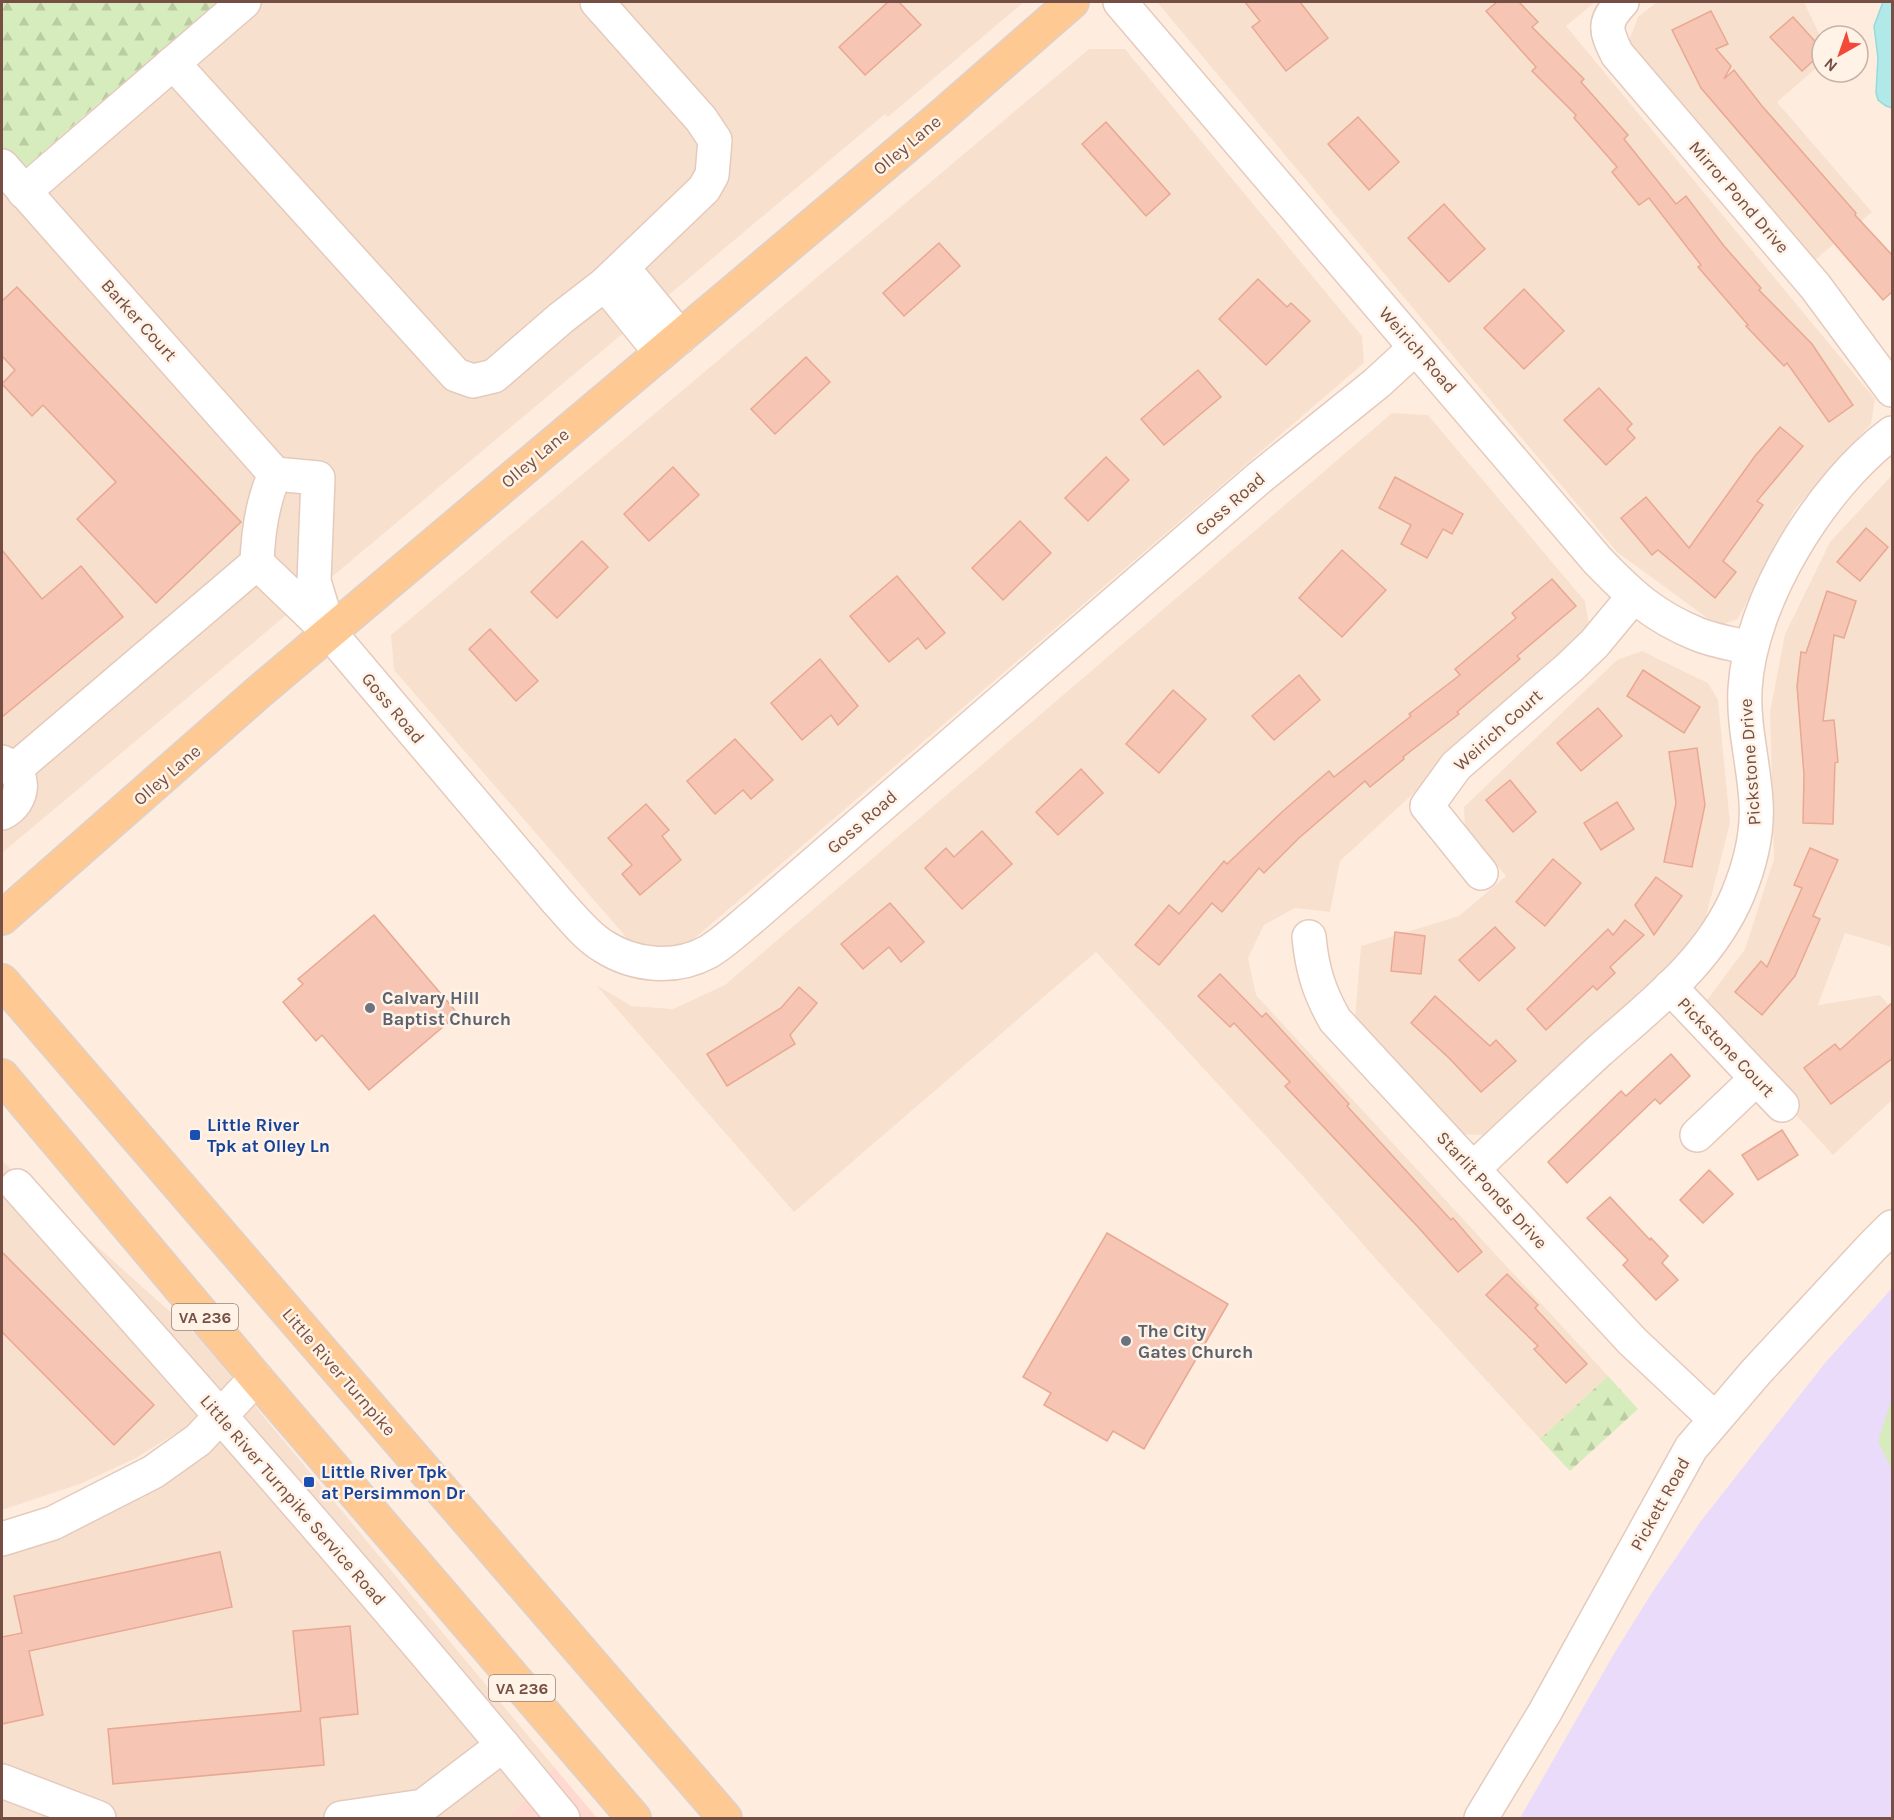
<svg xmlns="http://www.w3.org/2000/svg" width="1894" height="1820" viewBox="0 0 1894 1820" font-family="Karla,sans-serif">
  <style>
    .residential { fill: #f8e0cf }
    .commercial { fill: #ffd8d1 }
    .education { fill: #eadbfa }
    .forest { fill: url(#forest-firs) }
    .pitch { fill: #d6ecbc }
    .water { fill: #b1e8e8; stroke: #97d9db; stroke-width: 1.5 }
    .building { fill: #f6c5b3; stroke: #e9a892; stroke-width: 1.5 }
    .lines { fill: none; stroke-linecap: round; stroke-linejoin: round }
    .minor-casing { stroke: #e4cabc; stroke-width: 36 }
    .major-casing { stroke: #dbd1ce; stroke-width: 36 }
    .minor { stroke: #fff; stroke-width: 33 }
    .major { stroke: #ffc994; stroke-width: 33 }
    .worship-dot { fill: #6b7280; stroke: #fff2e6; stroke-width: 2 }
    .transit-dot { fill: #1a4fb4; stroke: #fff2e6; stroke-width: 2 }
    .labels { text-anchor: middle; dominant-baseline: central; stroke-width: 5; stroke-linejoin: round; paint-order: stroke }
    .shield { fill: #fff2e6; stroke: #9e8075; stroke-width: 1.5 }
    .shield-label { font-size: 16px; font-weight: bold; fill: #754f44 }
    .street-label { font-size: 18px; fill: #754f44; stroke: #fff2e6 }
    .worship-label { font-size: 18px; font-weight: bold; fill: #5b616d; stroke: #fff2e6; text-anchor: start }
    .transit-label { font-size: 18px; font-weight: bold; fill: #164399; stroke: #fff2e6; text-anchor: start }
  </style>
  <defs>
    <pattern id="forest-firs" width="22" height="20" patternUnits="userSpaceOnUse" patternTransform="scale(1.5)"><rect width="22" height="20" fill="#d6ecbc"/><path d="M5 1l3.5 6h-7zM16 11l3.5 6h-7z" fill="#bbcca3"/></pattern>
  </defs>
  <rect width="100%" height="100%" fill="#feedde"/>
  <!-- residential -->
  <g class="residential">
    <path d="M237 2H1024L888 117 885 114 2 853V188L102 100 111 107Z"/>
    <path d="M1157 2H1595L1566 26 1875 399 1871 424 1795 509 1738 619 1718 626 1617 552Z"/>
    <path d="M1657 2H1804L1822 40V63L1777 102 1872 212 1809 265 1628 43 1638 17Z"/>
    <path d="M1089 49H1125L1362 336 1364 363 681 950 639 952 394 670 391 635Z"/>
    <path d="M1392 413 1428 415 1585 601 1590 631 1340 861 1330 912 1295 908 1264 925 1248 958 1256 995 1608 1376 1540 1439 1391 1276 1300 1173 1096 952 794 1212 596 985 632 1006 673 1009 725 985Z"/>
    <path d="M1892 475V947L1845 933 1818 1005 1880 995 1892 1009V1100L1833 1155 1709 1021 1707 1000 1745 949 1774 859 1770 712 1785 634 1830 542Z"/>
    <path d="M1642 651 1708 683 1718 700 1730 823 1706 917 1661 979 1485 1135 1450 1134 1354 1030 1361 946 1459 916 1506 876 1465 828 1464 807 1617 660Z"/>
    <path d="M2 1161 197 1336 234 1381 213 1404 189 1425 136 1458 80 1484 2 1510Z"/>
    <path d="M254 1405 554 1767 508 1818H2V1549L170 1476Z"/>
  </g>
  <!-- commercial -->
  <path class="commercial" d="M554 1767 597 1818H508Z"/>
  <!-- education -->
  <path class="education" d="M1892 1288V1818H1520L1615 1652 1653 1591 1701 1521 1825 1363Z"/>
  <!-- forest -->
  <g class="forest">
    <path d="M2 2H237L111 107 102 100 2 188Z"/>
    <path d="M1608 1376 1638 1409 1570 1471 1540 1439Z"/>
  </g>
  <!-- pitch -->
  <path class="pitch" d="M1892 1398V1470L1878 1441Z"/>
  <!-- water -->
  <path class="water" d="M1883 2H1892V108L1886 106 1878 100 1876 93 1878 58 1874 26Z"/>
  <!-- building -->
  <g class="building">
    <path d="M888 2H899L921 25 865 75 839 47Z"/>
    <path d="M1245 2H1300L1328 38 1286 71 1252 27 1260 21Z"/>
    <path d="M1497 2H1519L1538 22 1532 27 1584 79 1581 82 1628 135 1624 139 1676 204 1686 196 1724 246 1761 288 1759 290 1812 344 1853 405 1829 422 1787 363 1784 366 1746 326 1748 325 1698 267 1701 265 1649 198 1639 205 1612 172 1617 167 1574 118 1576 115 1532 71 1536 67 1486 11Z"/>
    <path d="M1711 11 1728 44 1716 49 1731 66 1724 79 1734 70 1762 106 1856 213 1855 215 1893 256V291L1883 300 1701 88 1672 30Z"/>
    <path d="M1793 17 1822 49V53L1802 71 1770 37Z"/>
    <path d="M1358 117 1399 162 1369 190 1328 144Z"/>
    <path d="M1106 122 1170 194 1146 216 1082 144Z"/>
    <path d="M1444 204 1485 249 1449 282 1408 238Z"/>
    <path d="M939 243 960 266 904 316 883 293Z"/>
    <path d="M1258 279 1287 307 1291 303 1310 321 1266 365 1219 319Z"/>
    <path d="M17 287 241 522 156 603 77 519 116 482 43 405 32 416 2 384 15 370 2 356V301Z"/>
    <path d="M1524 289 1564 331 1524 369 1484 328Z"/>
    <path d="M806 357 830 382 775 434 751 409Z"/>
    <path d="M1198 370 1221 397 1164 445 1141 419Z"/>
    <path d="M1599 388 1632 424 1627 429 1635 438 1606 465 1564 420Z"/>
    <path d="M1780 427 1803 446 1757 501 1763 505 1723 561 1736 572 1715 598 1658 550 1652 555 1621 518 1646 497 1689 548 1755 456Z"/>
    <path d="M1106 457 1129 480 1088 521 1065 498Z"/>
    <path d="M673 467 699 495 649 541 624 514Z"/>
    <path d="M1395 477 1463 514 1452 534 1443 529 1427 558 1401 544 1411 525 1379 508Z"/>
    <path d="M1020 521 1051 553 1003 600 972 568Z"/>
    <path d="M1866 528 1888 547 1860 581 1837 562Z"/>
    <path d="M582 541 608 567 557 618 531 592Z"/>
    <path d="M2 550 42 599 81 566 123 617 2 717Z"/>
    <path d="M1342 550 1386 590 1342 637 1299 598Z"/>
    <path d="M897 576 945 633 926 649 918 638 889 662 850 616Z"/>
    <path d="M1552 579 1576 606 1517 656 1520 659 1457 712 1459 714 1403 757 1404 759 1370 787 1365 781 1299 838 1264 873 1259 868 1222 912 1212 903 1159 965 1135 945 1169 905 1179 914 1224 861 1227 864 1282 812 1329 771 1334 777 1411 716 1409 714 1460 675 1455 669 1516 618 1512 613Z"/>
    <path d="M1827 591 1856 601 1844 638 1834 635 1823 721 1834 720 1838 762 1835 763 1833 824 1803 823 1804 775 1797 686 1801 652 1806 653Z"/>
    <path d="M490 629 538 681 516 701 469 649Z"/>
    <path d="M820 659 858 706 838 725 831 715 802 740 771 703Z"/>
    <path d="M1643 670 1700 707 1684 733 1627 696Z"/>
    <path d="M1299 675 1320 700 1274 740 1252 716Z"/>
    <path d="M1173 690 1206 719 1159 773 1126 744Z"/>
    <path d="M1598 708 1622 736 1581 771 1557 743Z"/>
    <path d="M735 739 773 780 751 799 743 790 715 814 687 781Z"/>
    <path d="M1697 748 1705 805 1692 867 1664 862 1676 803 1669 752Z"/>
    <path d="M1081 769 1103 793 1058 835 1036 812Z"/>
    <path d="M1510 780 1536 812 1513 832 1486 800Z"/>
    <path d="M1617 802 1634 829 1601 850 1584 823Z"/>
    <path d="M646 804 669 830 662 836 681 860 640 895 622 874 632 865 608 838Z"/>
    <path d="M982 831 1012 864 962 909 925 868 946 848 954 857Z"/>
    <path d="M1810 848 1838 860 1813 916 1820 919 1795 976 1762 1015 1735 992 1761 961 1767 967 1802 888 1794 885Z"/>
    <path d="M1553 859 1581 883 1545 926 1516 902Z"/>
    <path d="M1656 877 1682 896 1654 935 1635 905Z"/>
    <path d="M890 903 924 942 901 962 889 947 863 969 841 944Z"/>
    <path d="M374 915 458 1014 369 1090 322 1035 316 1041 283 1002 303 984 298 979Z"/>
    <path d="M1625 920 1644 935 1610 967 1615 973 1597 990 1593 986 1546 1030 1527 1009 1608 929 1613 935Z"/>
    <path d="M1495 927 1515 948 1479 981 1459 960Z"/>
    <path d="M1395 932 1425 936 1421 974 1391 971Z"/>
    <path d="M1220 974 1262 1017 1266 1013 1298 1048 1349 1104 1347 1106 1390 1153 1451 1220 1453 1218 1482 1252 1458 1272 1418 1227 1285 1086 1290 1082 1234 1023 1230 1027 1198 996Z"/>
    <path d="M799 987 817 1003 790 1035 795 1044 727 1086 707 1054 781 1008Z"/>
    <path d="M1435 996 1490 1046 1496 1040 1516 1061 1481 1092 1449 1058 1411 1023Z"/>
    <path d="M1893 1002V1058L1831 1104 1804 1068 1835 1044 1840 1050Z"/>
    <path d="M1671 1054 1690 1076 1660 1104 1655 1099 1567 1183 1548 1162 1621 1091 1626 1096Z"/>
    <path d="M1782 1130 1798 1155 1758 1180 1742 1155Z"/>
    <path d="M1709 1170 1733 1194 1703 1223 1680 1200Z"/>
    <path d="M1610 1197 1650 1240 1651 1238 1668 1256 1662 1263 1678 1280 1656 1300 1623 1265 1628 1260 1587 1218Z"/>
    <path d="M1107 1233 1228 1304 1144 1449 1113 1431 1107 1441 1044 1405 1051 1393 1023 1377Z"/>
    <path d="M2 1252 154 1405 114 1445 2 1332Z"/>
    <path d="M1507 1274 1538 1305 1535 1308 1587 1364 1566 1383 1534 1349 1538 1346 1486 1295Z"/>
    <path d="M220 1552 232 1607 29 1651 43 1715 2 1724V1637L22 1633 14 1596Z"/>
    <path d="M350 1626 358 1714 320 1718 324 1765 113 1784 108 1729 301 1711 293 1631Z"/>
  </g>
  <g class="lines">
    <defs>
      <g id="minor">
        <path d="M1120 2 1598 561C1630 594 1653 616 1697 634 1714 641 1734 644 1751 648"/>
        <path d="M1622 2C1603 22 1605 30 1617 54L1815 286 1892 390"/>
        <path d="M173 63 456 375 473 381 494 376 561 318 605 284 704 189 712 175 715 140 701 119 597 2"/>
        <path d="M2 166 275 474 318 478 314 581 329 631"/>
        <path d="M24 192 244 2"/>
        <path d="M623 268 680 337"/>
        <path d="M605 284 661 353"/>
        <path d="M257 563 330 633 557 901C571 916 585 935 603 946 634 966 675 970 708 952 725 942 740 927 755 915L1259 478 1377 383 1415 348"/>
        <path d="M2 762C28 771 25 802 2 813"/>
        <path d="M14 770 257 563C258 532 262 502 275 474"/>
        <path d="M1481 873 1427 806 1456 766 1570 667 1594 644 1633 597"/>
        <path d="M1309 937C1312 969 1319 992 1335 1020L1632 1341 1715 1419"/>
        <path d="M1670 987 1782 1105"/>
        <path d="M1697 1135 1756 1079"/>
        <path d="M1473 1169C1514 1130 1556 1091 1598 1052 1651 1005 1710 961 1738 894 1750 865 1758 833 1756 802 1754 764 1743 727 1745 689 1750 600 1822 485 1892 433"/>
        <path d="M17 1186C202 1394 387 1603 563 1818"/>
        <path d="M2 1539 53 1523 153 1472 198 1440 256 1378"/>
        <path d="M2 1781 99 1818"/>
        <path d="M341 1818 423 1806 503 1745"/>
        <path d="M1481 1818 1545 1712 1691 1448 1756 1372 1871 1248 1892 1227"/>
      </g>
      <g id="major">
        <path d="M2 918 260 691 937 120 1072 2"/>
        <path d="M2 981 725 1818"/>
        <path d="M2 1076 256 1378 634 1818"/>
      </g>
    </defs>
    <!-- minor casing -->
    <use href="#minor" class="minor-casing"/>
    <!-- major casing -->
    <use href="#major" class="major-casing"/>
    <!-- minor -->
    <use href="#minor" class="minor"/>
    <!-- major -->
    <use href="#major" class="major"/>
  </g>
  <!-- markers -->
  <g class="worship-dot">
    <circle cx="370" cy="1008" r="6"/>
    <circle cx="1126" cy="1341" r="6"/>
  </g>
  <g class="transit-dot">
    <rect x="189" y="1129" width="12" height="12" rx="3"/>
    <rect x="303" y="1476" width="12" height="12" rx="3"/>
  </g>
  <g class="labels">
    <!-- shield labels -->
    <g class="shield">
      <rect x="172" y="1304" width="66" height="26" rx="4.5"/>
      <rect x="489" y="1675" width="66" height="26" rx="4.5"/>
    </g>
    <g class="shield-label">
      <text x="205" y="1317">VA 236</text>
      <text x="522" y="1688">VA 236</text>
    </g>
    <!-- street labels -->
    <g class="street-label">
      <text transform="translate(907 145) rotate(-40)">Olley Lane</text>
      <text transform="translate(1739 197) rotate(49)">Mirror Pond Drive</text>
      <text transform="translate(139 320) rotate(48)">Barker Court</text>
      <text transform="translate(1418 350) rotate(49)">Weirich Road</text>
      <text transform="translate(535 458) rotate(-40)">Olley Lane</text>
      <text transform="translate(1230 504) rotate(-41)">Goss Road</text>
      <text transform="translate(393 708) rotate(50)">Goss Road</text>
      <text transform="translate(1498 730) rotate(-42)">Weirich Court</text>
      <text transform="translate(1750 762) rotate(-94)">Pickstone Drive</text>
      <text transform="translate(167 775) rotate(-41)">Olley Lane</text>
      <text transform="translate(862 822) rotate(-41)">Goss Road</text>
      <text transform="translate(1726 1047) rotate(46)">Pickstone Court</text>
      <text transform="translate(1492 1190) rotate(47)">Starlit Ponds Drive</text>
      <text transform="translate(339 1372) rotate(49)">Little River Turnpike</text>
      <text transform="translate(293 1500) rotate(49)">Little River Turnpike Service Road</text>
      <text transform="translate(1660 1504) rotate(-61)">Pickett Road</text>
    </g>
    <!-- worship labels -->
    <g class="worship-label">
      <text x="382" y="998">Calvary Hill<tspan x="382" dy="21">Baptist Church</tspan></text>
      <text x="1138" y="1331">The City<tspan x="1138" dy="21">Gates Church</tspan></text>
    </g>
    <!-- transit labels -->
    <g class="transit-label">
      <text x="207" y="1125">Little River<tspan x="207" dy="21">Tpk at Olley Ln</tspan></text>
      <text x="321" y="1472">Little River Tpk<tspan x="321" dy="21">at Persimmon Dr</tspan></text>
    </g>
  </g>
  <!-- border -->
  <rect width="1894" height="1820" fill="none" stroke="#754f44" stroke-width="6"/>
  <!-- north arrow -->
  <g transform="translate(1840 54) rotate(220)"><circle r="28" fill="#fff2e6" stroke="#c8b1a5" stroke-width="1.5"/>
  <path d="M0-4.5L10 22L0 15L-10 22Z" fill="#f34938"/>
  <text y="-9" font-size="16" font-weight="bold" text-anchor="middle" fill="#754f44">N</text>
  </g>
</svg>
